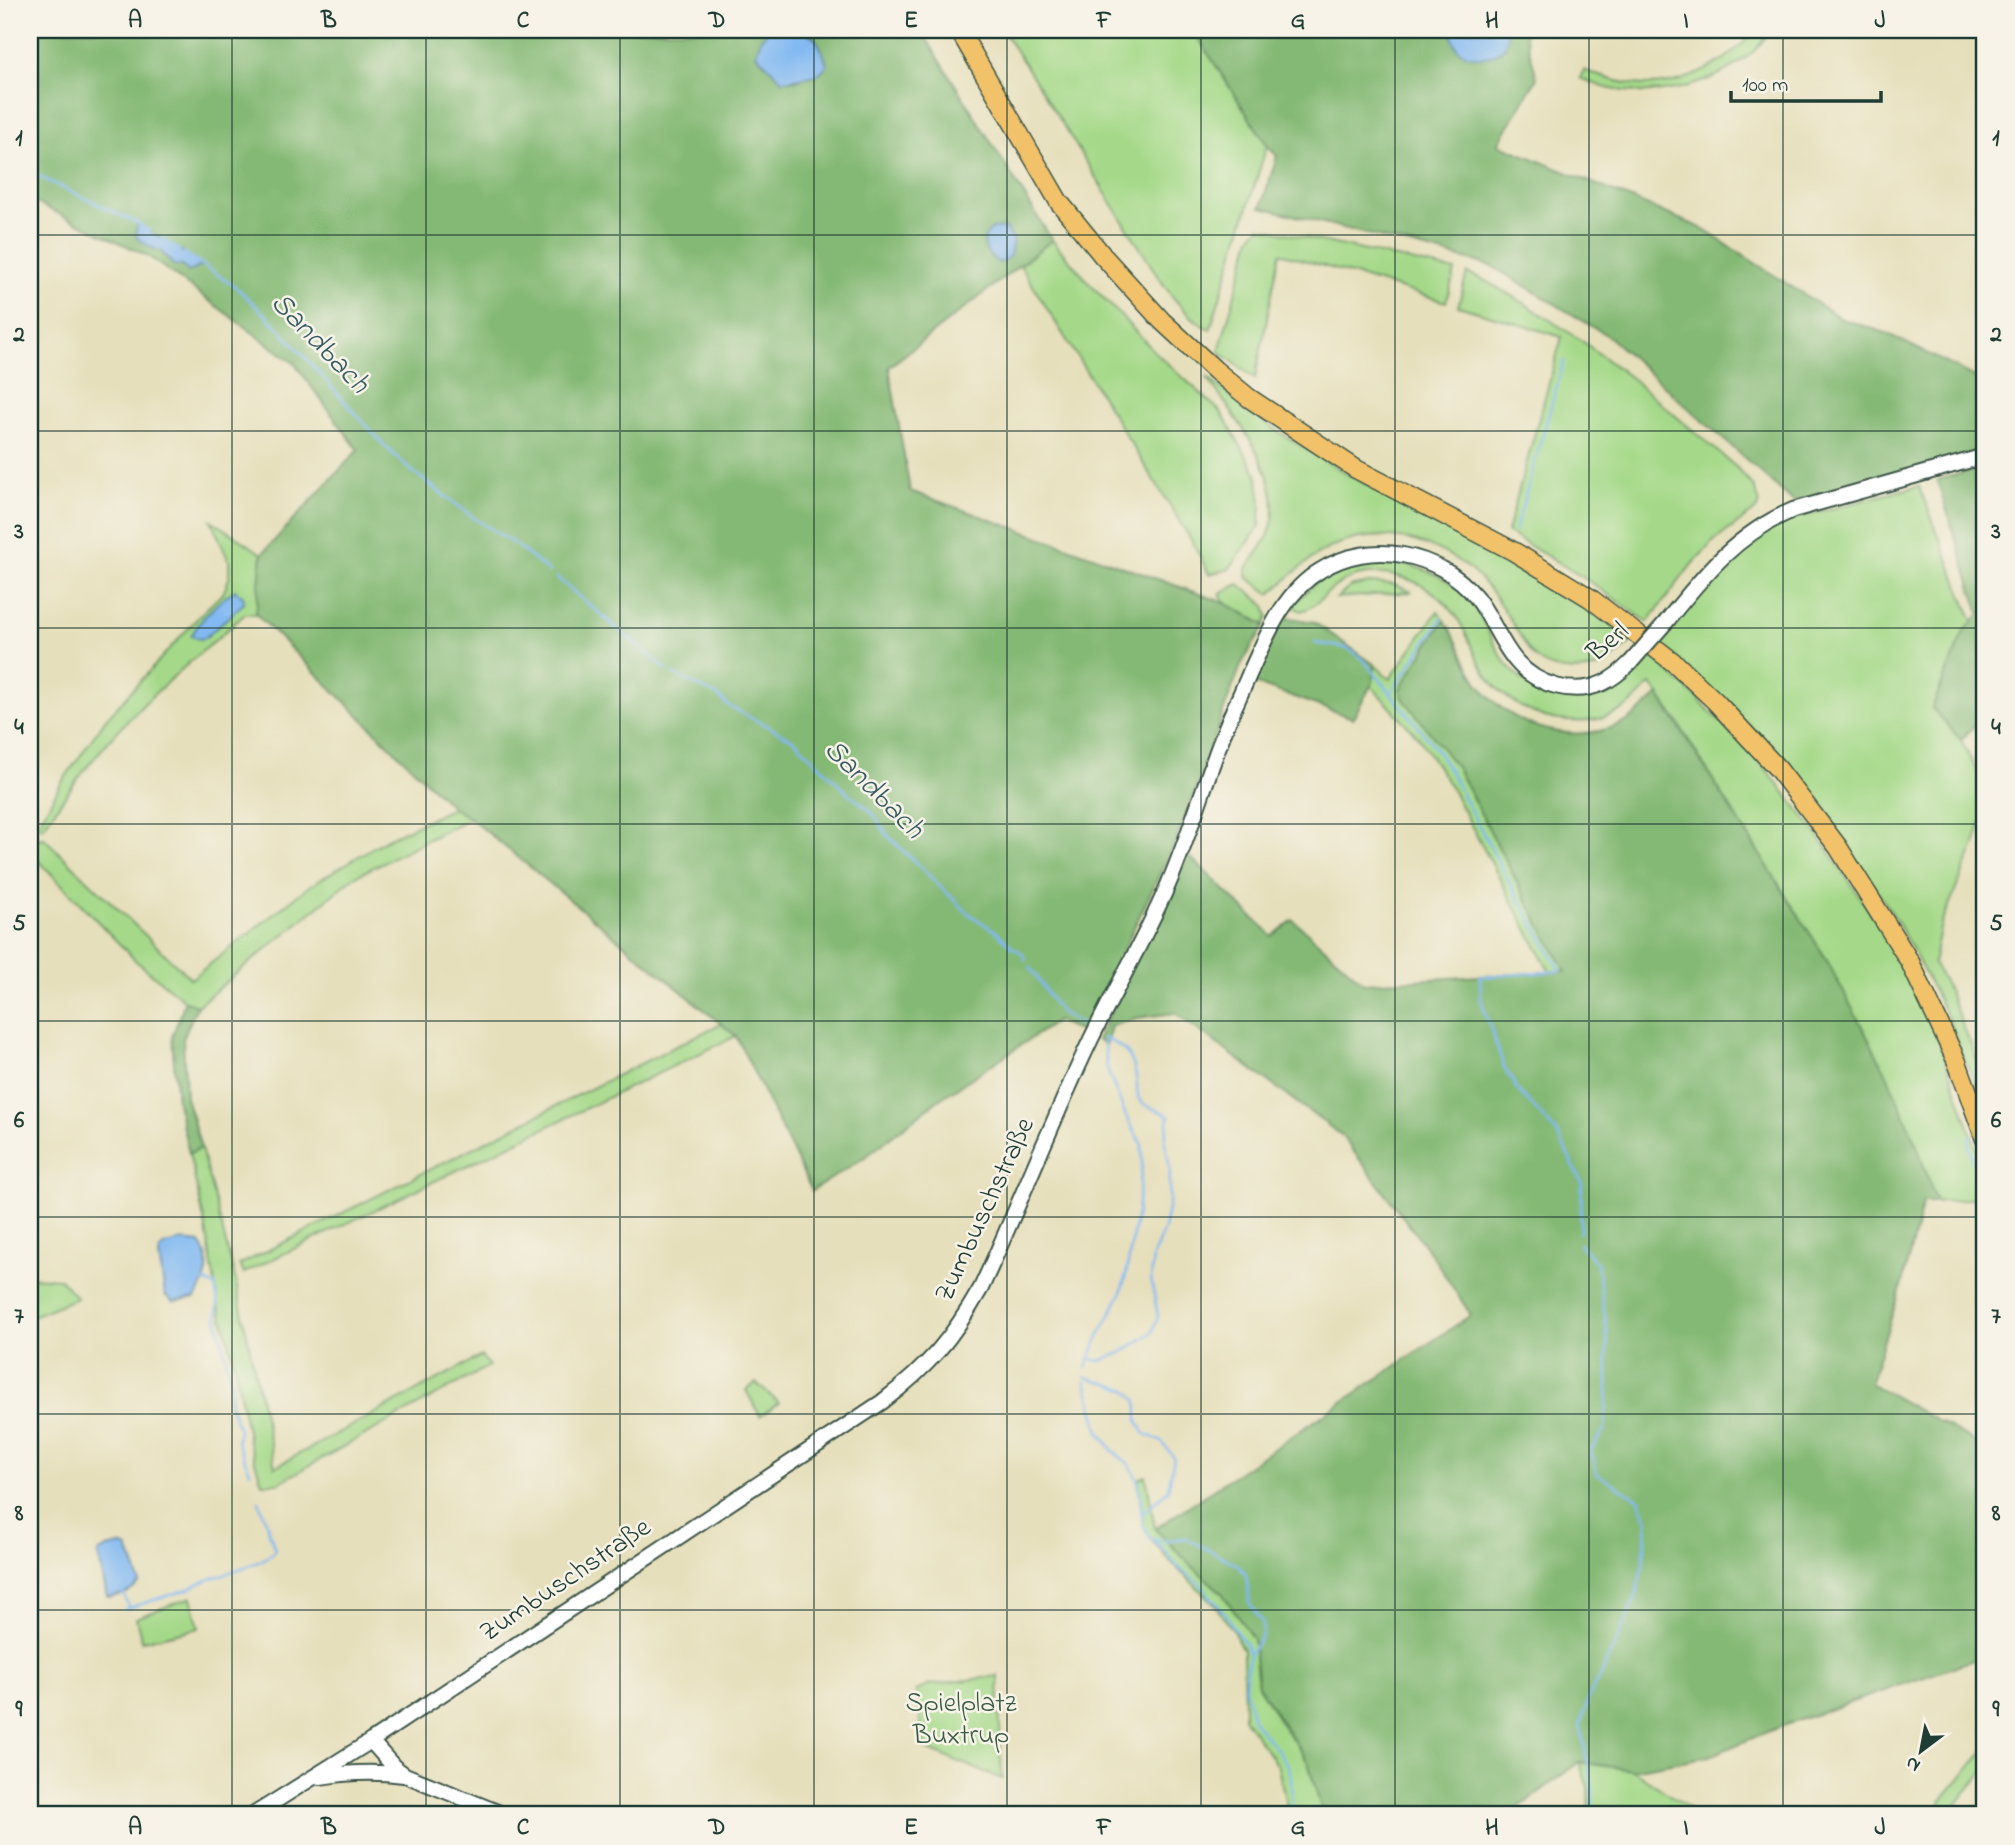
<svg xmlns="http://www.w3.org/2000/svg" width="2015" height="1845" viewBox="0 0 2015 1845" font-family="'Indie Flower',sans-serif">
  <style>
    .green { fill: #a5d989; stroke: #628b5e; stroke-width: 2 }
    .forest { fill: #84b975; stroke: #527b54; stroke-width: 2 }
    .water { fill: #82b9f2; stroke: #507b93; stroke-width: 2 }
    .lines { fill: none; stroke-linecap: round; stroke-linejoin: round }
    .stream { stroke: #82b9f2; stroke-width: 2.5 }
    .minor-casing { stroke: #3d5548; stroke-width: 18 }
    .major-casing { stroke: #3d5548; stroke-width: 21 }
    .minor { stroke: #fff; stroke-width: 14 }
    .major { stroke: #f2c26a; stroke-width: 18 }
    .rail { stroke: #1f3d34; stroke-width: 2.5 }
    .minor-bridge-casing { stroke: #3d5548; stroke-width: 18; stroke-linecap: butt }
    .minor-bridge { stroke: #fff; stroke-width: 14 }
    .grid { fill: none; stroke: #1f3d34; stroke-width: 2; stroke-opacity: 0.55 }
    .labels { text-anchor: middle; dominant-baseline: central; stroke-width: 5; stroke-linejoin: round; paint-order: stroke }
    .street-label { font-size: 28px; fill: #1f3d34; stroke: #f7f3e8 }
    .park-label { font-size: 28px; fill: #3a5c45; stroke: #f7f3e8 }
    .water-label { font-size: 30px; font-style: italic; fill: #385c64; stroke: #f7f3e8 }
    .neatline { fill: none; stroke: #1f3d34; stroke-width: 2.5 }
    .grid-label { font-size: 23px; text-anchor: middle; font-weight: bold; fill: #1f3d34 }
  </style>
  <rect width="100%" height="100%" fill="#f7f3e8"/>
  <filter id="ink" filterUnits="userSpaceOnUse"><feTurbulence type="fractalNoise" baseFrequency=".0143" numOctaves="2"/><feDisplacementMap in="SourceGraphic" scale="14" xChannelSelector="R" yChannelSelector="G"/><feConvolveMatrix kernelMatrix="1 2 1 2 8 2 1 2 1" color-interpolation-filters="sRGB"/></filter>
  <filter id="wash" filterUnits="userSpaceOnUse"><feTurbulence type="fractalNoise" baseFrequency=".00686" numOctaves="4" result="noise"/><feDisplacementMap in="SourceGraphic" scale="28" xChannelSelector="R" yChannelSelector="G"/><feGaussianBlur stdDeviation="1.57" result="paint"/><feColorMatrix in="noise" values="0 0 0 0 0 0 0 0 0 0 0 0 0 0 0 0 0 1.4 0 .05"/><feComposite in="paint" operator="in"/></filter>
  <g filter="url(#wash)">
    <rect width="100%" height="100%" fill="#e6dfbb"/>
    <!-- green -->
    <g class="green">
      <path d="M1002 30H1193L1267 145 1210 330C1174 310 1154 269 1132 235 1088 167 1048 97 1002 30Z"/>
      <path d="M1757 30H1771C1766 37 1760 45 1754 51 1716 85 1661 99 1611 89 1601 87 1590 82 1580 78L1584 70C1636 92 1676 91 1724 59 1736 51 1747 39 1757 30Z"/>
      <path d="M1259 227 1455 271 1446 302 1280 253 1255 379 1219 351 1251 238Z"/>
      <path d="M1052 240 1092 286 1156 353 1221 412 1257 474 1261 502 1260 526 1229 569 1209 574 1193 543 1020 265Z"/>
      <path d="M1467 273 1480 278 1524 303 1582 341 1631 378 1737 468 1754 487 1760 503 1757 509 1714 541 1693 563 1648 622 1587 580 1507 532 1562 337 1458 306Z"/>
      <path d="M1207 377C1227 392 1246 409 1266 423 1307 451 1350 476 1394 500 1476 544 1560 583 1632 641 1624 648 1614 660 1604 665 1586 674 1558 672 1542 663 1529 655 1524 641 1516 629 1508 616 1499 602 1489 589 1456 548 1396 526 1344 542 1315 551 1293 574 1270 594L1248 578 1246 570C1253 558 1264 546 1269 533 1291 482 1234 417 1207 377Z"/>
      <path d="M1919 486 1973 622 1964 631 1932 708 1961 740 1978 773 1985 812 1975 845 1941 924 1933 964 1943 979 1985 1078V1109L1950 1022 1898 922 1841 838 1810 794 1770 749 1661 643C1698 592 1735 542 1795 518Z"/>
      <path d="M211 520 262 554 256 614H245C211 645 173 675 141 707 103 744 72 784 43 828L38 824 62 782 105 720 202 613 224 592 229 578V561Z"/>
      <path d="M1381 561C1415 564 1450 574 1472 603 1485 620 1491 642 1504 660 1536 704 1584 707 1627 677L1629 678 1650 655 1697 698 1767 770 1818 835 1882 930 1936 1033 1982 1164 1985 1177V1243L1976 1198 1936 1202 1916 1143 1825 957 1738 821 1676 719 1651 684C1643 691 1636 700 1628 706 1585 736 1518 720 1489 678 1476 661 1470 639 1459 621 1441 590 1405 571 1369 574 1351 575 1336 584 1323 597 1315 604 1312 608 1301 611L1292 606C1324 573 1334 565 1381 561Z"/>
      <path d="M1369 583 1392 584 1412 592 1337 598 1350 587Z"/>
      <path d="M1239 584 1265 605 1268 616 1265 625 1225 603 1220 594Z"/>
      <path d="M1438 611 1445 621 1436 632 1438 741 1457 768 1526 899 1567 971 1550 972 1449 784 1419 738 1371 686 1375 665 1390 679Z"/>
      <path d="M453 808 470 818 354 877 197 1006 185 1001 136 961 35 857 30 856V839L44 838 191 979 308 887 387 839Z"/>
      <path d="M722 1023 736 1036 244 1273 239 1265Z"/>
      <path d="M201 1148 235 1278 275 1467 481 1356 489 1366 278 1483H262L249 1442 233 1357 218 1303 206 1228 189 1153Z"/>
      <path d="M30 1277 60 1279 77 1298 30 1317Z"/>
      <path d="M756 1383 779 1403 760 1416 746 1390Z"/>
      <path d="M1146 1476 1155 1529 1191 1565 1222 1593 1253 1639 1258 1686 1279 1721 1308 1762 1323 1815H1286L1287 1807 1278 1767 1244 1718 1243 1650 1232 1629 1215 1605 1173 1564 1152 1541 1143 1525 1138 1479Z"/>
      <path d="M191 1597 199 1628 142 1641 136 1618Z"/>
      <path d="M998 1676 1002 1779 924 1748 916 1691 930 1685Z"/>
      <path d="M1985 1749V1770L1947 1815H1931L1947 1794Z"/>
      <path d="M1579 1762 1633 1770 1699 1815H1589L1588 1787Z"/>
    </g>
    <!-- forest -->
    <g class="forest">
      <path d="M39 30H768L761 39 792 81 804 78 814 36 806 30H921L1052 240 889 367 910 491 1225 603 1265 625 1242 663 1223 712 1205 766 1173 847 1083 1033 1057 1021 937 1101 868 1155 812 1191 736 1036 470 818 453 808 256 614 262 554 358 450 294 363 148 256 30 200Z"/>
      <path d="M1193 30H1524L1537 78 1498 144 1699 227 1842 319 1886 333 1985 382V450L1795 503 1608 336 1492 266 1261 207 1277 156 1267 145Z"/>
      <path d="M1985 467V714L1961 740 1932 708 1964 631 1980 614 1937 480Z"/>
      <path d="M1284 617 1314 622 1375 665 1373 682 1353 718 1251 682Z"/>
      <path d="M1445 621C1459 641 1464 663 1478 683 1508 727 1571 746 1621 724 1636 717 1647 705 1659 695L1825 957 1886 1072 1916 1143 1936 1202H1923L1900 1291 1870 1383 1982 1446 1985 1489V1656L1774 1729 1710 1756 1633 1770 1579 1762 1509 1815H1323L1308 1762 1258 1686 1253 1639 1222 1593 1191 1565 1155 1529 1471 1315 1431 1254 1341 1135 1175 1013 1137 1018 1111 1026 1106 1045 1097 1040 1186 853 1272 936 1293 920 1364 983 1566 971 1526 899 1457 768 1403 698 1400 689 1436 632Z"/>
      <path d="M185 1001 197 1006 183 1038 186 1097 201 1148 189 1153 177 1102 172 1037Z"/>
    </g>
    <!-- water -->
    <g class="water">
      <path d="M768 30C804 30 817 26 827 66L817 75 783 81 756 54 761 39Z"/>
      <path d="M1451 30H1507C1512 56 1477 65 1459 50 1454 46 1452 36 1451 30Z"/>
      <path d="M137 223 203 265 189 272 182 266 173 265 161 251 150 247 136 237Z"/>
      <path d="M1004 228 1013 239 1010 256 1000 263C988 257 985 251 984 238L992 229Z"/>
      <path d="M235 590 244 598 243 604 205 638 199 639 191 636C201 619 217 601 235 590Z"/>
      <path d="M182 1241 200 1243C213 1260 207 1282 195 1298L173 1302 165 1295 159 1256 160 1250 165 1245Z"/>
      <path d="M120 1545 128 1548 140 1582C134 1592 118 1597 107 1597L98 1553 107 1548Z"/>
    </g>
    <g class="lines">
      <!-- stream -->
      <g class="stream">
        <path d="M36 175 137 223 150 231"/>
        <path d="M161 238 179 250"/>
        <path d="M185 253 237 288 276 325 383 444 408 468 474 518 516 545 549 572"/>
        <path d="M1515 531 1564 361"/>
        <path d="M556 577 667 670"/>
        <path d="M1315 643 1347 648 1362 658 1434 746 1448 768 1512 887 1561 971 1480 977 1481 1000 1504 1067 1517 1089 1557 1133 1582 1183 1580 1233"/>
        <path d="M673 674 718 696 730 707 794 740 849 794 872 812 888 836 969 914 997 932 1012 947 1022 953 1026 960"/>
        <path d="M1391 693 1442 618"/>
        <path d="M1030 967 1059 1011 1085 1027"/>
        <path d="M1971 1137 1968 1141 1985 1209"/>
        <path d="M1579 1244 1597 1263 1607 1330 1608 1386 1605 1429 1591 1450 1597 1474 1639 1499 1647 1521 1643 1566 1634 1601 1616 1643 1589 1697 1580 1726 1592 1783 1593 1815"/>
        <path d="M204 1281 215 1286 218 1304 217 1317 232 1387 230 1405 239 1429 237 1442 250 1472"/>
        <path d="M1089 1359 1100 1361 1121 1353 1153 1332 1158 1316 1151 1280 1153 1256 1164 1229 1169 1204 1170 1169 1165 1140 1169 1117C1162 1109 1147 1109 1140 1101 1137 1097 1137 1089 1137 1084 1135 1059 1128 1048 1104 1038"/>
        <path d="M1086 1368 1099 1336 1120 1295 1126 1275 1137 1212 1142 1164V1145L1126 1116 1107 1069 1104 1039"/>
        <path d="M1086 1377 1127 1390 1136 1399 1138 1407V1421L1144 1433 1162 1442 1174 1458 1168 1490 1142 1514"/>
        <path d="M1086 1382 1099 1431 1112 1450 1130 1465 1139 1483 1143 1525 1151 1539 1166 1552 1177 1566 1200 1584 1229 1618 1233 1628 1245 1643 1249 1655 1245 1687 1252 1716 1255 1724 1276 1748 1287 1765 1291 1777 1292 1815"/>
        <path d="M1151 1539 1161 1541 1186 1538 1238 1565 1246 1575 1250 1604 1262 1622 1263 1634 1250 1653"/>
        <path d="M124 1593 128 1606"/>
        <path d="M125 1609 189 1589C208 1575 266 1566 275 1550L259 1501"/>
      </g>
    </g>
  </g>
  <g filter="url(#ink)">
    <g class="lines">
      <defs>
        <g id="minor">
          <path d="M1666 622C1703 576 1736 534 1793 510L1985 456"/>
          <path d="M371 1741 394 1767 405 1775 505 1815"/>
          <path d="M320 1777C349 1772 375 1771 404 1775"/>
          <path d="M253 1815 371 1741 882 1402C929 1366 952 1339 981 1288 1019 1206 1052 1121 1091 1039 1116 988 1145 938 1168 885 1189 836 1204 785 1223 735 1231 713 1242 692 1251 670 1268 633 1284 592 1321 570 1370 539 1439 552 1476 597 1492 617 1500 643 1517 662 1538 686 1574 696 1603 683 1614 678 1623 670 1631 662"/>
        </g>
        <path id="major" d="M959 30 1059 202 1103 256 1162 321 1215 370 1249 398 1356 469 1513 551 1590 598 1677 665 1715 701 1778 769 1838 847 1910 962 1957 1062 1985 1139"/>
      </defs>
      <!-- minor casing -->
      <use href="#minor" class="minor-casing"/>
      <!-- major casing -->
      <use href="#major" class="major-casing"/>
      <!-- minor -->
      <use href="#minor" class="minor"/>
      <!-- major -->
      <use href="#major" class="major"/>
      <!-- rail -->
      <path class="rail" d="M30 140 36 30"/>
      <defs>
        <path id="minor-bridge" d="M1631 662 1666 622"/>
      </defs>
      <!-- minor-bridge casing -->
      <use href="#minor-bridge" class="minor-bridge-casing"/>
      <!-- minor-bridge -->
      <use href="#minor-bridge" class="minor-bridge"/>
    </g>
  </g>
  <!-- grid -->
  <path class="grid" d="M232 30V1815M426 30V1815M620 30V1815M814 30V1815M1007 30V1815M1201 30V1815M1395 30V1815M1589 30V1815M1783 30V1815M30 235H1985M30 431H1985M30 628H1985M30 824H1985M30 1021H1985M30 1217H1985M30 1414H1985M30 1610H1985"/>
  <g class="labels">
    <!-- street labels -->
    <g class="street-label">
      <text transform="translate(1609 643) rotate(-41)">Berl</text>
      <text transform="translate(986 1210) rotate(-65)">Zumbuschstraße</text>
      <text transform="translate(566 1581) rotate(-34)">Zumbuschstraße</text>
    </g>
    <!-- park labels -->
    <g class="park-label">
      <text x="961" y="1704">Spielplatz<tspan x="961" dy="32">Buxtrup</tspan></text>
    </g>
    <!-- water labels -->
    <g class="water-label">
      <text transform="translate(319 344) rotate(46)">Sandbach</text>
      <text transform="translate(873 790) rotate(45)">Sandbach</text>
    </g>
  </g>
  <!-- margin -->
  <rect width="2015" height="1845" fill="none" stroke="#f7f3e8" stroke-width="77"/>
  <!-- north arrow -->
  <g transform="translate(1921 1751) rotate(212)" stroke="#f7f3e8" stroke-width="5" paint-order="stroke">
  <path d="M0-5L12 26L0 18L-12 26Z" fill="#1f3d34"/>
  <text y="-10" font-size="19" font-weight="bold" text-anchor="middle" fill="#1f3d34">N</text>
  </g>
  <!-- scale -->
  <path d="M1731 91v10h150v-10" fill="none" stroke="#1f3d34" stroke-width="3.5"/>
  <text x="1742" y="91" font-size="21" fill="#1f3d34" stroke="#f7f3e8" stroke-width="5" paint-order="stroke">100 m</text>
  <rect x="38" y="38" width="1938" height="1768" class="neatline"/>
  <g class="grid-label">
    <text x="135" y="27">A</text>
    <text x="329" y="27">B</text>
    <text x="523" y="27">C</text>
    <text x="717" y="27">D</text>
    <text x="911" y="27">E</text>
    <text x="1104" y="27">F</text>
    <text x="1298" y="27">G</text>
    <text x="1492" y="27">H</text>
    <text x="1686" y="27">I</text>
    <text x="1880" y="27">J</text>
    <text x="19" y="145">1</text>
    <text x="1996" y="145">1</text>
    <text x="19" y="341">2</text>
    <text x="1996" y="341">2</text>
    <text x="19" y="538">3</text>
    <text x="1996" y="538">3</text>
    <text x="19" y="734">4</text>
    <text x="1996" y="734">4</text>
    <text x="19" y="930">5</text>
    <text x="1996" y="930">5</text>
    <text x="19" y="1127">6</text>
    <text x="1996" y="1127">6</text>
    <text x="19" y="1323">7</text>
    <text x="1996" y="1323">7</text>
    <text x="19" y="1520">8</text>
    <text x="1996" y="1520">8</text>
    <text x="19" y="1716">9</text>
    <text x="1996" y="1716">9</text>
    <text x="135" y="1834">A</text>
    <text x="329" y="1834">B</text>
    <text x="523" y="1834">C</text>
    <text x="717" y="1834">D</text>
    <text x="911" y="1834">E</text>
    <text x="1104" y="1834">F</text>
    <text x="1298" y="1834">G</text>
    <text x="1492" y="1834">H</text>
    <text x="1686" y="1834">I</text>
    <text x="1880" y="1834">J</text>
  </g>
</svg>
